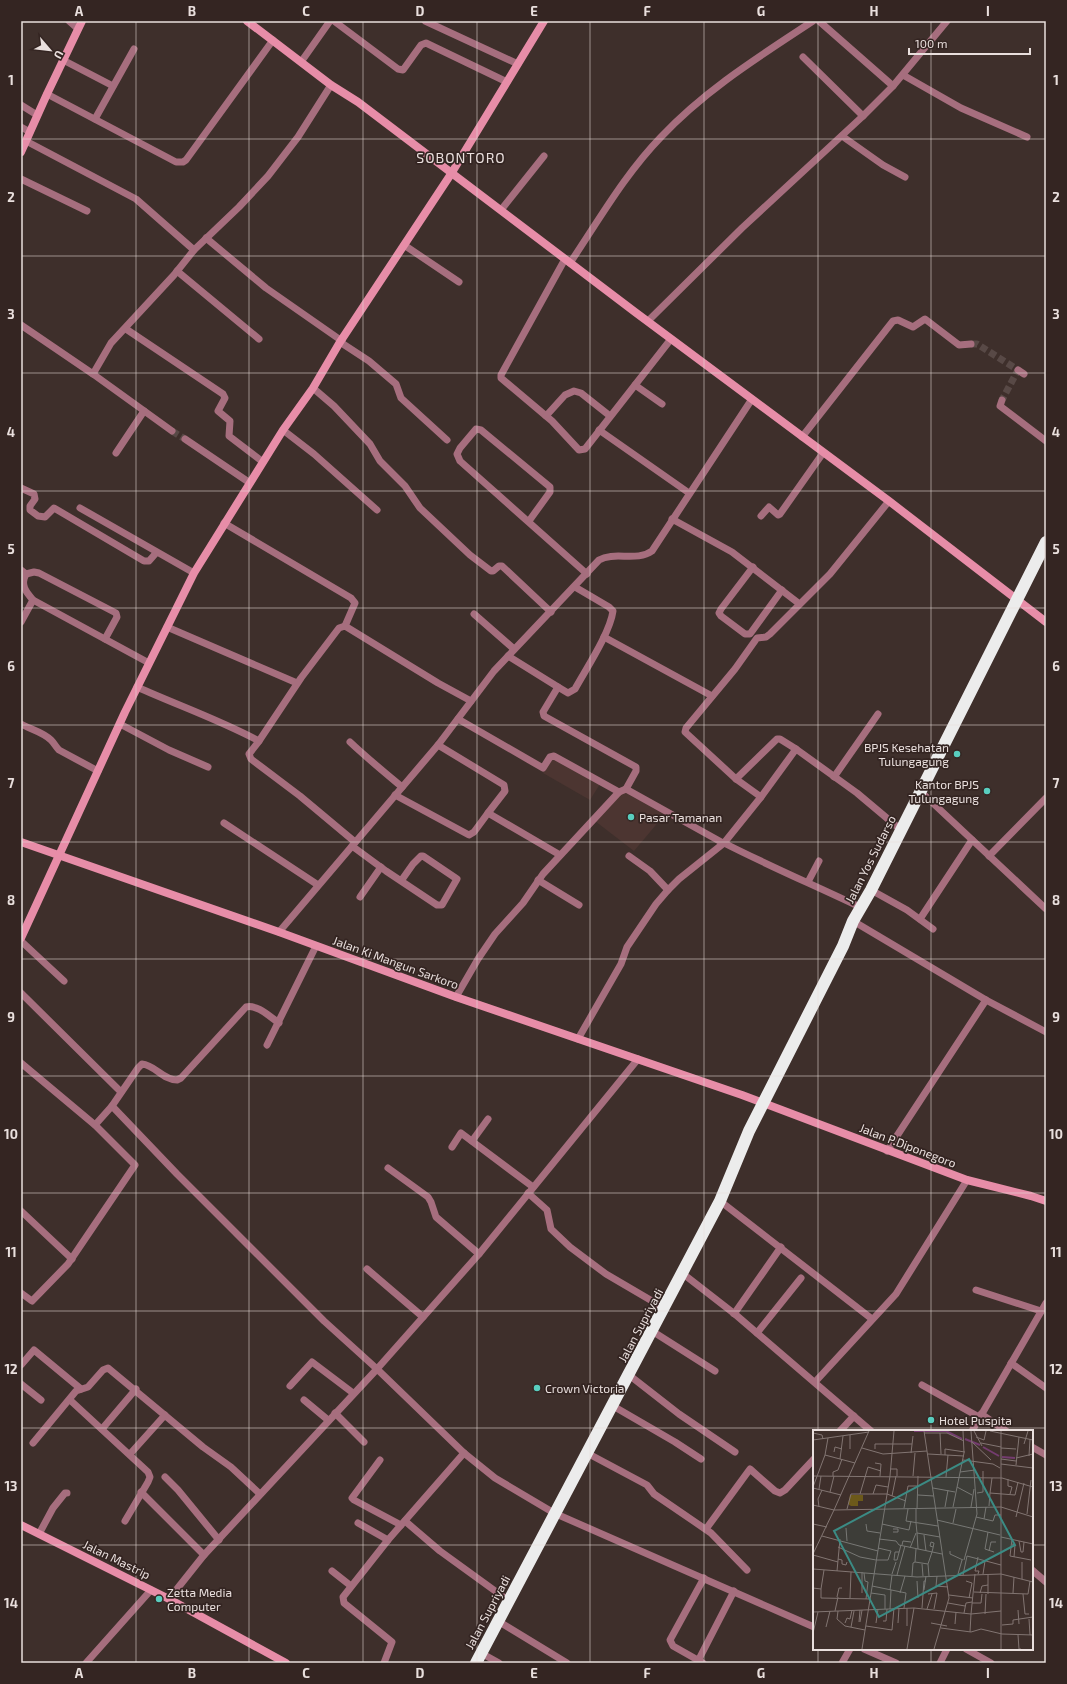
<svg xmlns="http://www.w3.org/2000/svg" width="1067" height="1684" viewBox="0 0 1067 1684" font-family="'Exo 2',sans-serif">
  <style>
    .built { fill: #4c3531 }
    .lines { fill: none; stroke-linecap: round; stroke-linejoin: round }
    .street-tunnel { stroke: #584946; stroke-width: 7; stroke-dasharray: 7 3.5; stroke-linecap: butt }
    .street { stroke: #a66e7e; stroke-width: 7 }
    .secondary { stroke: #e78da8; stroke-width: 8 }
    .highway { stroke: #ececec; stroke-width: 12 }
    .grid { fill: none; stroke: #e9dfdd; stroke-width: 1; stroke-opacity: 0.55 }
    .poi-dot { fill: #59cebf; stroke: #342522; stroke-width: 1.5 }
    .labels { text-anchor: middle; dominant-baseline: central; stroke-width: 3.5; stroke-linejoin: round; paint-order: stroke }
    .poi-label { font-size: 12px; fill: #e9dfdd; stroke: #342522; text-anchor: start }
    .street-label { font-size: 12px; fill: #e9dfdd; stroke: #342522 }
    .quarter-label { font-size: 14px; letter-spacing: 1px; fill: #e9dfdd; stroke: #342522 }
    .inset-river { fill: none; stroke: #743c6f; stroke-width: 2 }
    .inset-road { fill: none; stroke: #827572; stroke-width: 1 }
    .view { fill: #3b8b84; fill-opacity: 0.15; stroke: #3b8b84; stroke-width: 2 }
    .inset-edge { fill: none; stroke: #e9dfdd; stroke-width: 2 }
    .neatline { fill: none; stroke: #e9dfdd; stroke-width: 1.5 }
    .grid-label { font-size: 13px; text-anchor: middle; font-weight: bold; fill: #e9dfdd }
  </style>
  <rect width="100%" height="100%" fill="#3e2f2b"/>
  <!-- built -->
  <g class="built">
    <path d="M552 757 600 784 590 800 543 773Z"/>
    <path d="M625 791 666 813 634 851 595 821Z"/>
  </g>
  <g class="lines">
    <!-- street-tunnel -->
    <g class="street-tunnel">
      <path d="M971 344H977L1018 370 1002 400"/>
      <path d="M172 431 185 439"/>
    </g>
    <!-- street -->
    <g class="street">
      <path d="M69 21 78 29"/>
      <path d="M334 21 398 69 403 70 421 45 426 43 507 82"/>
      <path d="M425 21 518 64"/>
      <path d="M819 21 893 86"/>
      <path d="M803 57 863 116"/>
      <path d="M63 60 113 86"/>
      <path d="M301 62 330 21"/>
      <path d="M903 75 961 108 1027 137"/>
      <path d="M47 94 176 162H183L186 160 273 40"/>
      <path d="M21 105 37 115"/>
      <path d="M95 119 134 49"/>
      <path d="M21 127 30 132"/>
      <path d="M842 136 883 165 905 177"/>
      <path d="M26 141 136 199 194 250"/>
      <path d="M21 179 87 211"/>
      <path d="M501 210 544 156"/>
      <path d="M206 238 266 288 342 341"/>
      <path d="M404 245 459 282"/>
      <path d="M565 259 501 375V378L552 421 579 450 585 449 671 339"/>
      <path d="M570 263C599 220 625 174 661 137 705 90 760 56 813 21"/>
      <path d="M177 271 259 339"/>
      <path d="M648 321 742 228 863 116 893 86 947 21"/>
      <path d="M21 325 93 374 111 343 174 275 194 250 239 207 268 176 298 137 331 85"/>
      <path d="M126 329 223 394 225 398 218 411 230 421 229 436 263 462"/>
      <path d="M340 342 369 361 396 384 401 398 447 440"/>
      <path d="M1018 370 1024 374"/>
      <path d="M93 374 172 431"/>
      <path d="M635 385 662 404"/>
      <path d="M313 388 334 406 370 444 380 461 405 486 420 508 470 555 491 571H493L499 566H502L551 612"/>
      <path d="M1002 400 1000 406 1046 441"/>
      <path d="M546 416 565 395 574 391 581 393 610 416"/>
      <path d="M283 430 314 454 377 510"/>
      <path d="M599 430 689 493"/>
      <path d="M802 437 893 321 898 320 913 327 925 319 959 345 971 344"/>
      <path d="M185 439 250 483"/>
      <path d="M116 453 144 411"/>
      <path d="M21 488 34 494 35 499 30 506V510L38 516 45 517 54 508 144 561H149L156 553"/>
      <path d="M80 508 194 573"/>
      <path d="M761 516 769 507 778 515 780 514 823 453"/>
      <path d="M672 519 732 552 797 602"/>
      <path d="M529 521 550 492V487L481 430 476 429 460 448 457 454 460 461 587 574"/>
      <path d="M224 523 351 598 355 603 345 626"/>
      <path d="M753 567 721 609 719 613 721 616 745 634H750L782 590"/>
      <path d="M21 570 26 574 34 572 39 573 116 613 117 617 105 639"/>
      <path d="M26 574C20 585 26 592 33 600L149 663"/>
      <path d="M474 614 514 649"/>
      <path d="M21 622 33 600"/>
      <path d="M167 627 297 683"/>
      <path d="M604 637 712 696"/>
      <path d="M508 656 558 687 543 712 544 716 636 767V771L626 789"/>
      <path d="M137 687C177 705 220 720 259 741L249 754 251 759 300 796 355 842"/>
      <path d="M558 687 568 693 575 689C586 669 610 633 613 611L609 607 575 587"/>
      <path d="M458 719 543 768 550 757 554 756 619 792"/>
      <path d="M21 724C30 729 43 732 51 740 54 743 56 747 59 750L98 771"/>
      <path d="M120 724 169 750 208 767"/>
      <path d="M259 741 301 678 339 628 345 626 438 683 471 701"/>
      <path d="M350 742C367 758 384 772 402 787"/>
      <path d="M438 745 504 785 505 791 488 813"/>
      <path d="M834 777 878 714"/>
      <path d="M736 779 777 739H780L796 749"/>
      <path d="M920 791 1046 909"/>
      <path d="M395 795 469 835 474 832 488 813 560 855"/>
      <path d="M761 797 736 779 685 732 686 728 735 669 757 638 766 637 770 634 830 574 889 501"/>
      <path d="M224 823 318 885"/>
      <path d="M724 843C769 866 816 886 862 908"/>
      <path d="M352 846 386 871 437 905H442L457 879 423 856H421L413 864 401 881"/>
      <path d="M629 856 650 871 668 890"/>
      <path d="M989 856 1046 798"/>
      <path d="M538 880 579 905"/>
      <path d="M808 882 819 861"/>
      <path d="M871 890 907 910 933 929"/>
      <path d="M360 897 381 867"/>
      <path d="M920 919 972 840"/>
      <path d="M853 921 986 1000 1046 1032"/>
      <path d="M279 932 438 745 494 671 599 560C614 551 637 562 652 551L752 399"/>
      <path d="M21 941 64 981"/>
      <path d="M21 993 121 1092"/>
      <path d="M456 997 478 959 495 934 523 903 543 874 619 792 626 789 723 843"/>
      <path d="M578 1039 621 964 627 947 656 904 668 890 679 879 724 843 761 797 796 749 857 793 901 830"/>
      <path d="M267 1045 316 946"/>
      <path d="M21 1063 95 1125 135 1165 68 1264 32 1301 21 1293"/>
      <path d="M112 1106 177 1174 324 1321 377 1369 464 1453 495 1478 554 1513 814 1627"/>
      <path d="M95 1125 112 1106 138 1068 142 1064C155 1065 163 1080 177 1080L181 1078 246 1007C257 1004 270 1017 279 1023"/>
      <path d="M472 1141 488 1119"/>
      <path d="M452 1147 461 1133 533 1187"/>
      <path d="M887 1151 986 1000"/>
      <path d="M388 1168 428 1197 431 1202 436 1217 479 1254"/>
      <path d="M528 1193 547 1210 551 1229 570 1247 606 1274 664 1308"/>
      <path d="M720 1201 872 1319"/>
      <path d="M21 1211 72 1259"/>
      <path d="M367 1269 423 1317"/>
      <path d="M682 1273 736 1315 871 1431"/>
      <path d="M976 1290 1041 1311"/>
      <path d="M734 1314 781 1247"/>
      <path d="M652 1331 715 1371"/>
      <path d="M757 1333 801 1278"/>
      <path d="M1011 1363 1046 1388"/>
      <path d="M21 1365 34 1350 81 1389"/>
      <path d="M629 1375 679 1414 735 1452"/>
      <path d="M815 1382 896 1294 967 1180"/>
      <path d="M21 1384 41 1400"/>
      <path d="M922 1385 979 1417"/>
      <path d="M290 1386 312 1362 353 1393"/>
      <path d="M70 1400 148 1472 150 1477 148 1482 125 1521"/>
      <path d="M304 1400 328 1420"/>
      <path d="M613 1406 675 1442 701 1459"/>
      <path d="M335 1413 364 1442"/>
      <path d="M981 1414 1006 1431"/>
      <path d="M102 1429 136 1389"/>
      <path d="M840 1431 854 1416"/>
      <path d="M972 1431 1046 1303"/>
      <path d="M33 1443 76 1391 88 1387 103 1370 108 1368 203 1447 231 1467 260 1494"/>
      <path d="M1032 1447 1046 1455"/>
      <path d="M587 1453 647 1485 654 1494 711 1533 747 1570"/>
      <path d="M130 1454 165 1415"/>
      <path d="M380 1460 352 1498 354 1500 401 1525"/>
      <path d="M165 1477 178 1490 219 1540"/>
      <path d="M141 1492 204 1555"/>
      <path d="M405 1521 440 1551 509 1601"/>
      <path d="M358 1523 388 1540"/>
      <path d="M706 1529 750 1469 775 1491 780 1493 785 1490 814 1459"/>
      <path d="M39 1534 53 1508 65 1493H67"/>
      <path d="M1032 1570 1046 1582"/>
      <path d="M332 1571 351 1586"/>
      <path d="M169 1599 204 1555 377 1369 479 1254 638 1059"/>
      <path d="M498 1621 567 1663"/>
      <path d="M864 1649 896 1663"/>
      <path d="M966 1649 991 1663"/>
      <path d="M481 1653 499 1663"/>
      <path d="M698 1661 734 1591"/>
      <path d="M86 1663 151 1590"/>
      <path d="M384 1663 392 1642 344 1603 343 1597 388 1540 464 1453"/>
      <path d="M703 1663 673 1646 670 1640 704 1578"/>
      <path d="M842 1663 850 1649"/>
      <path d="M940 1663 947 1649"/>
    </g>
    <!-- secondary -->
    <g class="secondary">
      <path d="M247 21 331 85 358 102 635 312 889 501 1046 622"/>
      <path d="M21 152 47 94 82 21"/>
      <path d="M21 842 279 932 456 997 742 1095 967 1180 1031 1196 1046 1201"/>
      <path d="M21 938 125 712 194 573 283 430 313 388 340 342 451 174 544 21"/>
      <path d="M21 1525 169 1599 286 1663"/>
    </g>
    <!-- highway -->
    <path class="highway" d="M476 1663 720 1201 749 1131 843 946 853 921 871 890 1046 542"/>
  </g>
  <!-- grid -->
  <path class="grid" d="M136 21V1663M249 21V1663M363 21V1663M477 21V1663M590 21V1663M704 21V1663M818 21V1431M931 21V1431M21 139H1046M21 256H1046M21 373H1046M21 491H1046M21 608H1046M21 725H1046M21 842H1046M21 959H1046M21 1076H1046M21 1193H1046M21 1311H1046M21 1428H1046M21 1545H814M1032 1545H1046M818 1649V1663M931 1649V1663"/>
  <!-- markers -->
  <g class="poi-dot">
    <circle cx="957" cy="754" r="4"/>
    <circle cx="987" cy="791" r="4"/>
    <circle cx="631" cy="817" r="4"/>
    <circle cx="537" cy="1388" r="4"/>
    <circle cx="931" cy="1420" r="4"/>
    <circle cx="159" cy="1599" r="4"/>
  </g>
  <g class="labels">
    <!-- poi labels -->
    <g class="poi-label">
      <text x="949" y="747" text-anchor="end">BPJS Kesehatan<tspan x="949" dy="14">Tulungagung</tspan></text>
      <text x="979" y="784" text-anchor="end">Kantor BPJS<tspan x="979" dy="14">Tulungagung</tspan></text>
      <text x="639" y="817">Pasar Tamanan</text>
      <text x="545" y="1388">Crown Victoria</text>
      <text x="939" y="1420">Hotel Puspita</text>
      <text x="167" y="1592">Zetta Media<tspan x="167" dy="14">Computer</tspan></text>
    </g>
    <!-- street labels -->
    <g class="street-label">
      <text transform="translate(870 859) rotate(-63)">Jalan Yos Sudarso</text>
      <text transform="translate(396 962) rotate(20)">Jalan Ki Mangun Sarkoro</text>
      <text transform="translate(908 1145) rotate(21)">Jalan P.Diponegoro</text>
      <text transform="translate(640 1325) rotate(-62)">Jalan Supriyadi</text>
      <text transform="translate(117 1559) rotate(26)">Jalan Mastrip</text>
      <text transform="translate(487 1612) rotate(-62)">Jalan Supriyadi</text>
    </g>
    <!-- quarter labels -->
    <g class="quarter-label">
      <text x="461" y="157">SOBONTORO</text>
    </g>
  </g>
  <!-- overview -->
  <g transform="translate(813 1430)">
    <rect width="220" height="220" fill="#3e2f2b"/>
    <path d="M37 65H50V71H45V76H38L35 74Z" fill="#6c591a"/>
    <path class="inset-river" d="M101 1H133L149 9M152 9 167 15M170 17 186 26M189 27 202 28"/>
    <path class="inset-road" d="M111 1 136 168 121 219M161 1 169 16M177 1 220 10M0 3 9 5 10 9M111 3H134L151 11M127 3 128 24M163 7 171 10 173 1M0 10 56 2M159 12 178 30M168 13 188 17M211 14 215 1M49 18 70 24 114 21M188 18 203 19M37 19V5M62 19V14H99M21 22 22 17 29 19M98 23 100 6M115 24 151 26M12 25 42 33M132 25V19L152 22M216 26 217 9M203 28 220 24M27 29 30 6M188 29 203 31M150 30 180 34 187 38M62 33 68 34 67 46M188 34 220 38M203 35 206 7M77 39H84V46M147 42 162 40M0 46 189 48 220 57M20 46V42L25 40 29 29M100 46 102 23M133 47 135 25M179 48 177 63 202 65 205 52M195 49V56L199 57 197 64M0 57 12 25 15 8M144 57 159 65M0 58 28 65M120 58 142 62M6 59 8 46M17 62 21 46M164 63 170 62V41M47 64 55 37 68 41M60 64 63 55 75 57M105 65 121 66M79 66 83 46M0 75 21 80 188 77 220 87M176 76 177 63M6 77 5 69 9 60M132 77 135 60M140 77 151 23 150 1M158 77 161 59M188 77V219M188 77V1M91 78 95 56H105M34 79 38 64H74L93 71M95 79 93 91 125 96M103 79V92M104 79 105 46M21 80 56 1M214 84 218 50M163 87 180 91 182 85H188M203 87 211 53M171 89 173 77M124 90 187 105M103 93 104 103 127 107M140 93 143 79M0 94 14 97M53 94 54 101 67 103M69 94 96 100 98 91M33 98 34 111M80 102H85V99H80M175 102 172 119 181 122M104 103 105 119M111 105 113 121M9 106 65 121M188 107 220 114M66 109 83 111 86 115 129 124M199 109 197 126 218 130M206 111 208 122H210L211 112M199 114 202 115 201 127M89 115 90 111 98 112M25 117 47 127 63 130M97 118 103 103M103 119 102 132 115 134M137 121V124L150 130M176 121 178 112H183M86 122H82L81 130H84L88 115M119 122 120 118 121 113 118 112 117 116 120 117M0 124 21 80M0 125 25 132M165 127 162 141H166L165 144M25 129 29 130V134L33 135 34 132M64 130H75L78 121 65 118M151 130 164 84 158 1M209 132V149M109 134 110 146M0 139 104 147 188 144 220 152M24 141 27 109M51 143 52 151 55 152 53 169M79 144 83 132M145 144 149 130M170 144 172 131M84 145 92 116M150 145 154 126 188 135M99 146 100 133 102 132M116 146 115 134 119 122M124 146 123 156 135 157M104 151 105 168M153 151 159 153 156 168M59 156 93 163 91 178M0 158 8 159V168L57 169M8 159 11 140M77 160 79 145M111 160 113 146M161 162 215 164 217 151M49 163V142M58 163 72 165V179M87 163 92 146M167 163 169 156 175 155M200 163 201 147M115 164 124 163 121 179M175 164V144M210 164 212 184H216M136 165 160 168M24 167 26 158H29M37 168 38 142M135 173 152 176M159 173H168L169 164M94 178V196M109 178 111 151H113M77 179 78 160M114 179 119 164M205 180 206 194M22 181 25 167M25 181 24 189 32 196 52 200M0 182 101 178 158 184 162 144M151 183 153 173 159 172M172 184 173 164M216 189 217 205M200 190 220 187M70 191H73L74 179M46 192 47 180M47 192 49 180M32 193 34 188 37 189 39 180M63 193 65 179M85 193 86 178M118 193 134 196M142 194 143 182M189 195 200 194V190M53 196 79 200 81 178M13 197 17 181M38 197 41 181M128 198 158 202 168 199 189 204M157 202 158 184 188 181M0 203 5 182M189 204 220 205M205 205 206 219H208M49 219 77 46 81 1M94 219 101 178"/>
    <path class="view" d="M156 29 202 115 66 187 21 101Z"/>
    <rect width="220" height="220" class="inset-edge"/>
  </g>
  <!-- border -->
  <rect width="1067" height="1684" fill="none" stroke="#342522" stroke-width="44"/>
  <!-- north arrow -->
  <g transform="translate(50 50) rotate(118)" stroke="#342522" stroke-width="3" paint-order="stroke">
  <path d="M0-3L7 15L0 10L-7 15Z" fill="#e9dfdd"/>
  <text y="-6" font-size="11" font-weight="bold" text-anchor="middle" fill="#e9dfdd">U</text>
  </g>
  <!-- scale -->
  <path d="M909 48v6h121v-6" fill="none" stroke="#e9dfdd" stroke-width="2"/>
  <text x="915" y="48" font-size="12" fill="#e9dfdd" stroke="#342522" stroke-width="3" paint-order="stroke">100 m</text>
  <rect x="22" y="22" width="1023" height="1640" class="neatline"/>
  <g class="grid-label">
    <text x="79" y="16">A</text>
    <text x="192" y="16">B</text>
    <text x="306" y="16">C</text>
    <text x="420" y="16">D</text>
    <text x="534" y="16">E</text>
    <text x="647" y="16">F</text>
    <text x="761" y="16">G</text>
    <text x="874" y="16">H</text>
    <text x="988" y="16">I</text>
    <text x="11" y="85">1</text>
    <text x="1056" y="85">1</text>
    <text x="11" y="202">2</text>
    <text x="1056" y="202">2</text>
    <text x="11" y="319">3</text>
    <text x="1056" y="319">3</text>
    <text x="11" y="437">4</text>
    <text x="1056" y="437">4</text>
    <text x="11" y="554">5</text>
    <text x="1056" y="554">5</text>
    <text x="11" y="671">6</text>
    <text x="1056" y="671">6</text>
    <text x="11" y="788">7</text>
    <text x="1056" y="788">7</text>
    <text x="11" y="905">8</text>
    <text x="1056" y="905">8</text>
    <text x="11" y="1022">9</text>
    <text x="1056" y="1022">9</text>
    <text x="11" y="1139">10</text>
    <text x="1056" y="1139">10</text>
    <text x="11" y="1257">11</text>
    <text x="1056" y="1257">11</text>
    <text x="11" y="1374">12</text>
    <text x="1056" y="1374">12</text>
    <text x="11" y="1491">13</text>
    <text x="1056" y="1491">13</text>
    <text x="11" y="1608">14</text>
    <text x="1056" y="1608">14</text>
    <text x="79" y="1678">A</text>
    <text x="192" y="1678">B</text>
    <text x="306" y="1678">C</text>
    <text x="420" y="1678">D</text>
    <text x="534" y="1678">E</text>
    <text x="647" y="1678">F</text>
    <text x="761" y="1678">G</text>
    <text x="874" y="1678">H</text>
    <text x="988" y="1678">I</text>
  </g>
</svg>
